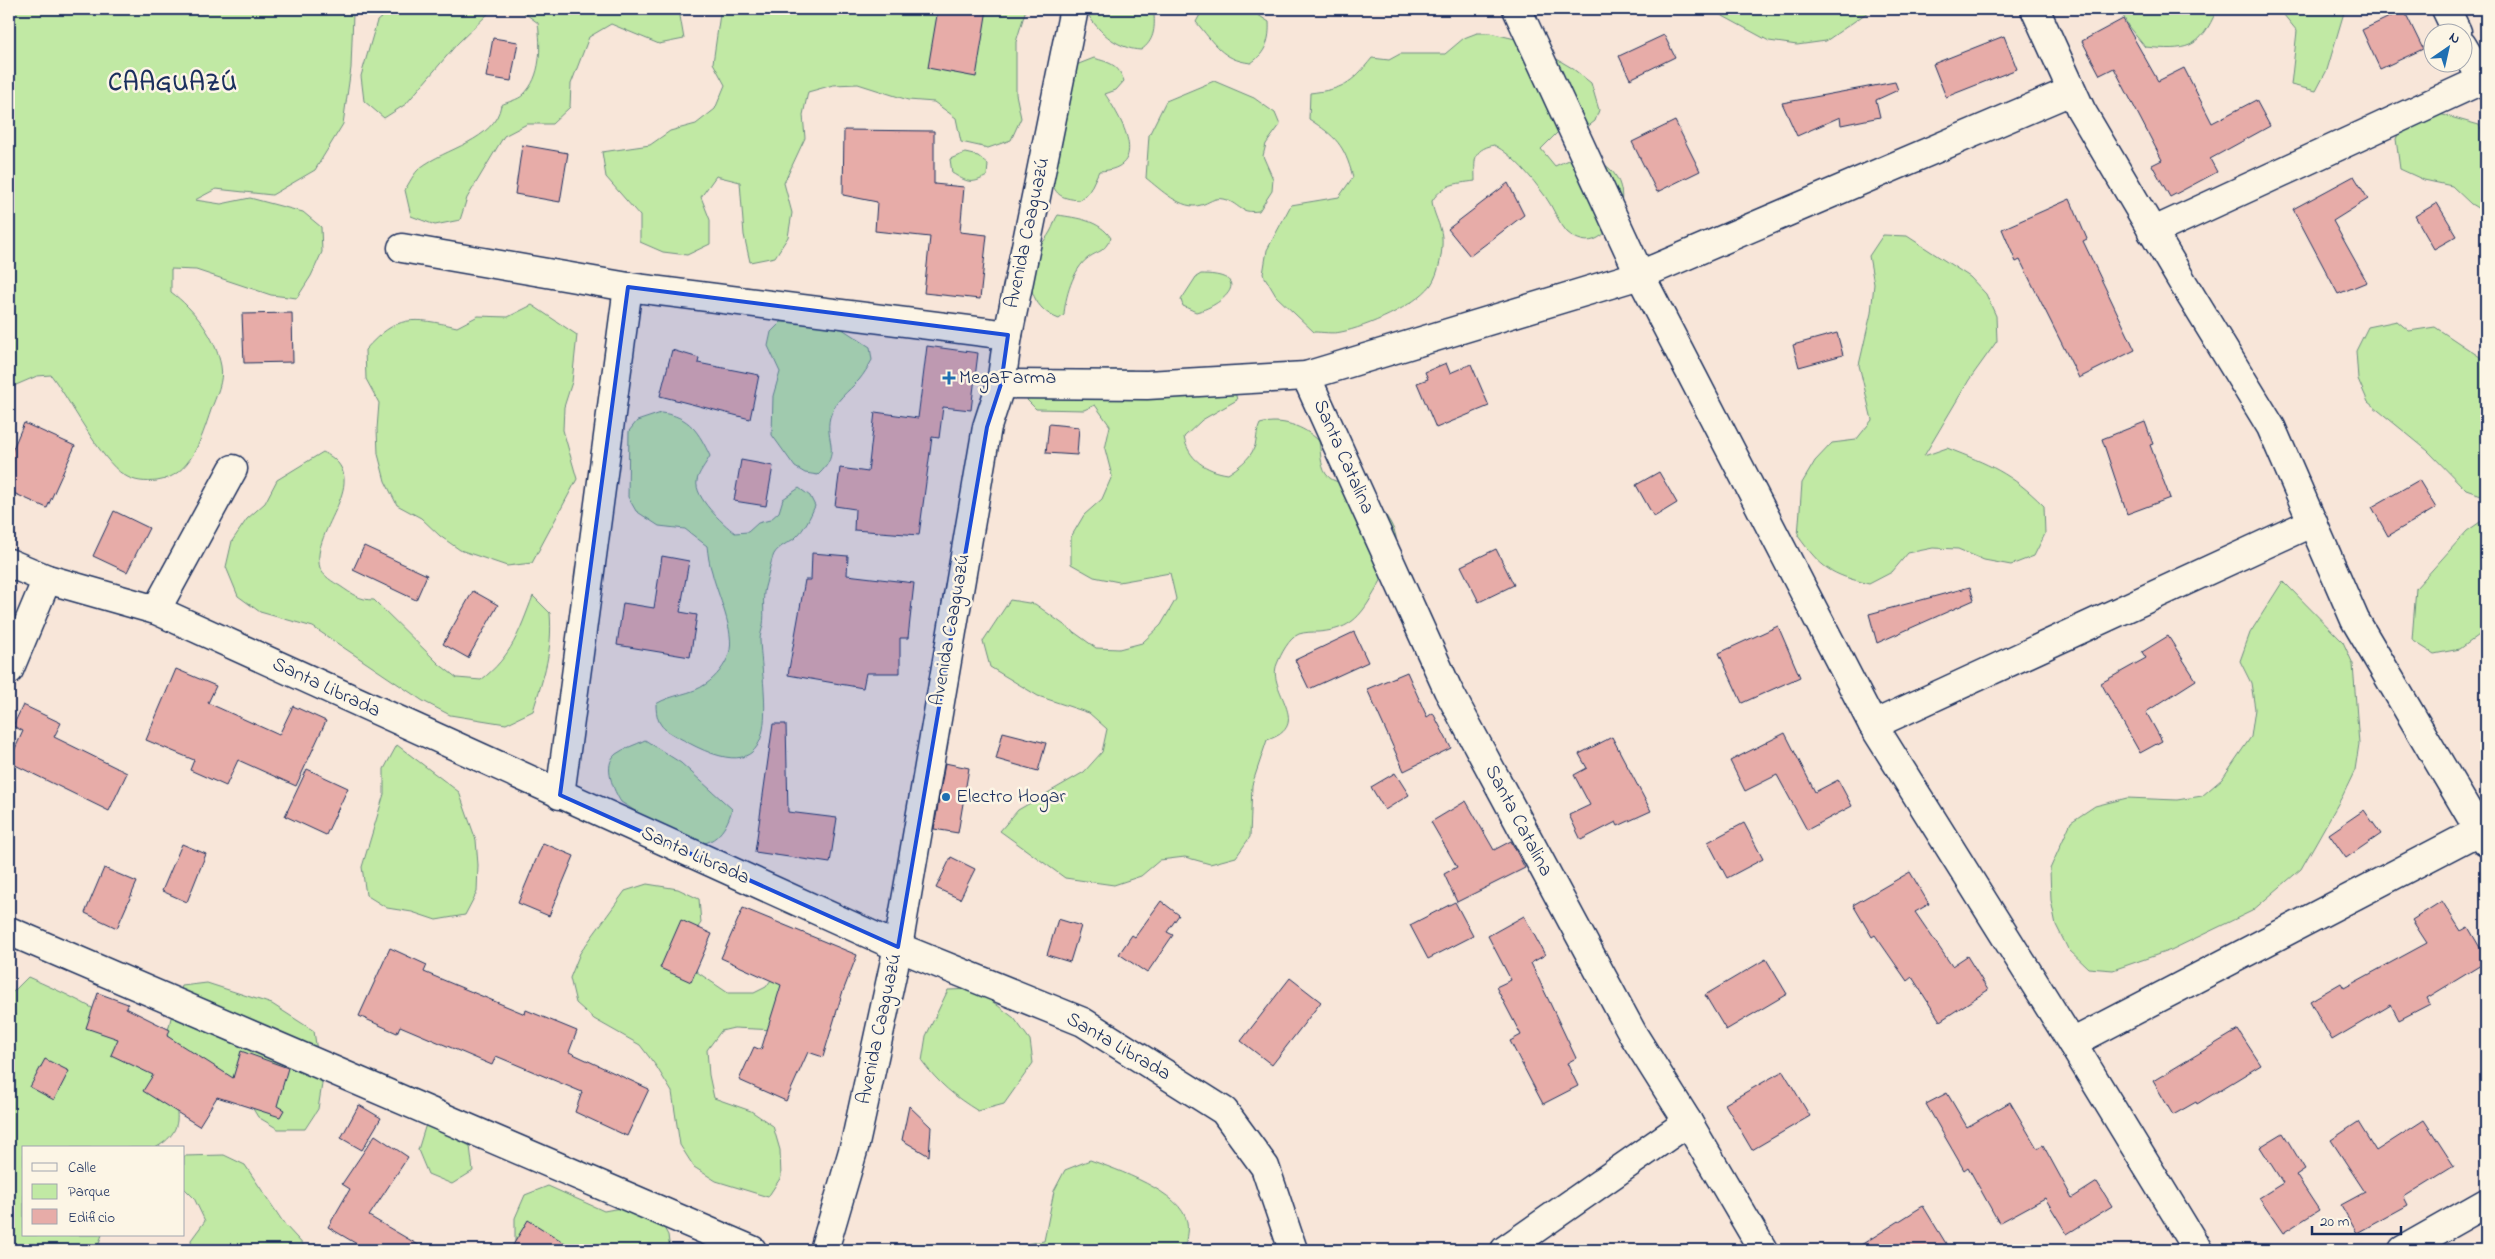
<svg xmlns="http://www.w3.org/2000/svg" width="2495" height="1259" viewBox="0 0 2495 1259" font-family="'Indie Flower',sans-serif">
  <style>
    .green { fill: #c1e9a4; stroke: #6e8c81 }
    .building { fill: #e7aca8; stroke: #1b2f5e }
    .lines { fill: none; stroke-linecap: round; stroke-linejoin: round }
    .minor-casing { stroke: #1b2f5e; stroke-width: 31 }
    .minor { stroke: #fcf5e5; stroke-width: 28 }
    .marked { fill: #1d4ed8; fill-opacity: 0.2; stroke: #1d4ed8; stroke-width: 4; stroke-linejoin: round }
    .poi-dot { fill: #1f6fb2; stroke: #fcf5e5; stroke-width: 2 }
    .labels { text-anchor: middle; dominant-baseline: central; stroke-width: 5; stroke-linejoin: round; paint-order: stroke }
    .street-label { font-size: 20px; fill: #1b2f5e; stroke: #fcf5e5 }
    .poi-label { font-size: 20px; fill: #1b2f5e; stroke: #fcf5e5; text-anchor: start }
    .district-label { font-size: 25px; font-weight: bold; letter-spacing: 1px; fill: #1b2f5e; stroke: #fcf5e5 }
  </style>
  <rect width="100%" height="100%" fill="#f8e6d9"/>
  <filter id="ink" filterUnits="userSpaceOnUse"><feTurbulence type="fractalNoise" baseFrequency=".02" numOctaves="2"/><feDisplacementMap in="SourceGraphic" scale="10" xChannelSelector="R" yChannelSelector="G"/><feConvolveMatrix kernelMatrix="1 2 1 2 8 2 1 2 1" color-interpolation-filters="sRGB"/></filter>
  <g filter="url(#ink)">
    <!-- green -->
    <g class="green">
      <path d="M9 9H351L353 14 351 68 343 124 315 170 272 195 216 189 195 200 221 204 250 198 303 212 321 227 322 252 311 276 297 298 271 295 196 270 171 269V292C194 309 216 338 221 366 224 381 216 396 211 410 201 439 191 476 157 481 145 482 135 482 124 475 101 461 70 400 51 375L37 376 9 388Z"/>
      <path d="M392 9H500H493L457 44 406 104 384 118 364 101 361 76 377 21Z"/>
      <path d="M519 9H688L680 16 684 39 659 44 611 24 589 37 571 84 570 107 552 124H527L504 136 467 198 460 220 435 225 411 216 405 190C409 183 414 173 420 168 445 148 495 141 501 105 507 102 518 100 523 95 542 77 541 46 538 23Z"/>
      <path d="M712 9H1026L1016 42V94L1021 118 1011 140 988 148 961 142 956 118 934 102 908 100 858 84 833 85 808 92 803 115 805 138 784 183 792 213 788 237 775 257 750 262 744 235 740 182 716 176 701 197 710 220V244L687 255 663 252 640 242V216L606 177 602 152 650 145 670 131 696 124 715 109 725 85 713 63 720 14Z"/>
      <path d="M1085 9H1149L1154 14C1155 29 1154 41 1141 50 1116 49 1095 29 1085 9Z"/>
      <path d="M1203 9H1249L1269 22C1270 39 1266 53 1251 63 1222 60 1214 43 1196 22Z"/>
      <path d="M1710 9H1936L1868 12 1826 41 1797 45 1769 41Z"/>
      <path d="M2120 9H2217C2200 50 2186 51 2145 47L2128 26Z"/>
      <path d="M2279 9H2345L2327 70 2316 91 2291 85 2297 31Z"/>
      <path d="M1477 33H1490L1528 42 1572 68 1591 83 1599 110 1595 121 1586 128 1558 132 1541 149 1555 166 1579 155C1590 159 1602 161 1610 169 1631 189 1622 224 1598 238 1588 244 1576 240 1567 232 1558 222 1553 207 1545 196 1531 177 1514 156 1494 145 1471 150 1475 161 1475 181 1455 184 1444 183 1432 201 1433 214 1441 225 1442 237 1443 252 1439 273 1431 285 1415 306 1367 327 1341 332 1333 334 1322 332 1314 332L1276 296 1263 274 1267 250 1291 205 1339 197 1353 177C1344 144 1336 137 1309 119L1310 93C1343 89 1351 84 1372 58L1389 60 1400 54H1445L1464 38Z"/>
      <path d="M1094 58C1110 63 1118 64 1124 81L1116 90 1105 94C1121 118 1152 169 1099 171L1089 192 1079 200C1059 198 1056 195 1049 176L1071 67Z"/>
      <path d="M1214 81 1254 98 1275 113 1280 125 1266 144 1263 156 1273 179 1272 191 1259 211C1238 214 1240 203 1223 199 1214 197 1209 203 1201 205 1182 211 1160 189 1146 178L1149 135 1166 101Z"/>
      <path d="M2429 111 2479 125 2486 138V213L2471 204 2452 186 2424 180 2400 169 2396 139 2406 116Z"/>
      <path d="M965 153 978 156 988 164 987 176C971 185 967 182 952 173L950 159Z"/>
      <path d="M1058 215C1077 218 1099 220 1111 238 1102 254 1101 249 1088 258 1073 269 1065 298 1064 315L1059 319C1035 310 1026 287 1031 262 1034 252 1045 241 1050 232 1054 226 1054 220 1058 215Z"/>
      <path d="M1883 235 1907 236 1970 277 1986 294 1996 316 1997 341 1969 380 1924 456 1947 448C1990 465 2010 472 2044 506L2045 534 2034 556 2011 565 1984 560 1958 549 1933 548 1908 553 1892 572 1869 584C1830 574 1822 569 1798 536L1802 483 1815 461 1832 443 1856 440 1872 420 1859 365 1871 313 1874 284 1869 256Z"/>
      <path d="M1201 274C1255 274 1225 305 1196 312L1183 306 1181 300 1196 277Z"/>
      <path d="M532 305 577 335 572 382 564 407 563 430 577 479 532 563 507 566 460 550 440 536 421 518 397 505 385 481 378 454 377 429 379 403 366 379 365 350C397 314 413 317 457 327L478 316 508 317Z"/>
      <path d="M802 316 836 325 870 347 872 360C868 367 864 374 859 380 848 392 835 400 830 417 824 441 843 452 818 475L805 473 795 467 772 435 773 396 780 372 768 346 771 332 781 322H793Z"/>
      <path d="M2397 321 2409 331 2435 327 2486 361V497L2466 490 2428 451 2368 402 2358 379 2356 351 2368 327Z"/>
      <path d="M1189 368 1213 375 1234 387 1237 400 1202 420 1184 437C1188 459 1206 471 1228 474 1237 468 1250 459 1254 448 1257 442 1256 432 1260 424 1281 418 1304 426 1319 441 1321 452 1320 465 1326 474 1333 484 1346 482 1356 487 1371 494 1393 520 1396 537 1398 554 1377 588 1368 603 1355 623 1343 630 1318 632 1313 632 1305 632 1299 634 1289 638 1281 654 1277 664 1266 690 1315 725 1267 740L1252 785 1250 837 1236 857 1210 864 1185 857 1160 860 1141 876 1114 885 1065 878 1000 831 1018 810 1084 772 1102 752 1107 729 1089 713 1038 696 990 667 983 641 1010 600 1035 604 1096 648 1119 649 1142 643 1161 625 1176 599 1170 573 1119 582 1094 577 1071 564V537L1084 515 1102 499 1112 476 1105 449 1110 426 1095 405 1084 410 1036 409 1027 400 1031 388 1069 387 1105 370H1132L1155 377Z"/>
      <path d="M661 413C690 416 699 433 710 456 706 464 698 473 697 481 694 497 722 523 735 533L748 532 758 523 770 520 779 512 783 499 799 488 810 496 815 506C810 517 805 529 795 538 788 543 779 546 774 554 770 563 768 577 765 587 762 599 765 613 763 625 762 630 760 635 760 640 763 700 787 796 687 742 667 731 656 729 656 704 672 694 691 695 706 684 716 677 725 666 729 654 736 632 717 594 712 572 709 564 708 554 707 546L685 529 659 526 636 511 628 497 629 431 637 421Z"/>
      <path d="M323 452C377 478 309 530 320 568 323 576 333 582 340 586 352 594 359 600 374 600L439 664 457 678 481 680C512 656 519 632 533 596L550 613C553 651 544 675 533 711L506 724 450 715 423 701 313 627 260 612 238 596 226 567 232 541 247 519 265 503 277 480Z"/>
      <path d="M2486 518V630L2460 649 2434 654 2412 640 2416 588 2467 531Z"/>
      <path d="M2283 581 2343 642 2353 664 2359 744 2355 770 2343 795 2301 869 2252 911 2171 950 2113 970 2088 968 2068 949 2056 925 2051 900 2050 869 2071 822 2095 806 2127 798 2177 800 2202 796 2222 779 2251 737 2255 709 2251 683 2240 661 2250 633Z"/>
      <path d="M645 740 681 763 732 809C726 832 712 848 687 844L621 802C614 791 602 765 616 754 624 748 636 745 645 740Z"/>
      <path d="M397 745 459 792 476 840 478 865 477 892 465 915 436 920 412 912 387 908 366 895 362 867 384 794V769Z"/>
      <path d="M647 884 678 889 699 899 701 923 687 942 697 972 728 993H754L766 987 773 977 785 975 776 1030 734 1028 721 1031 707 1050 709 1075 714 1098 751 1111 773 1126 780 1150 781 1177 768 1197 716 1181 694 1167 680 1145 672 1092 656 1066 640 1045 594 1019 576 1003 570 978 580 953 625 891Z"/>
      <path d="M28 977C64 993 100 1009 131 1034 139 1040 145 1053 151 1062 170 1089 197 1126 155 1148H24V1235H102L96 1250H9V996Z"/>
      <path d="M207 983 272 1004 314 1031 322 1084 318 1109 305 1129H278L258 1117 244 1094 178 1058 167 1035 173 1009 182 986Z"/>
      <path d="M976 989 1014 1018 1030 1040 1033 1063 1004 1104 978 1111C955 1097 938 1083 922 1061L926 1036 948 990Z"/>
      <path d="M426 1124 470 1146 473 1171 452 1184 428 1174 418 1150Z"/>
      <path d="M224 1155 245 1165 285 1225 308 1250H192L191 1240 205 1221 194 1198 184 1188V1156Z"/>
      <path d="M1090 1160C1115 1169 1183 1192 1187 1223 1189 1232 1184 1241 1187 1250H1019V1245L1044 1241 1054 1191 1065 1170Z"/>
      <path d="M548 1186 604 1211 631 1206 656 1213 668 1235 670 1250H515V1218L525 1195Z"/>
    </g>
    <!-- building -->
    <g class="building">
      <path d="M938 9H987L976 77 928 68Z"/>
      <path d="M2404 10 2423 49 2380 69 2362 30Z"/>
      <path d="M2123 19 2158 81 2184 68 2212 123 2256 100 2270 126 2210 159 2217 172 2170 197 2152 165 2162 160 2114 68 2100 75 2082 41Z"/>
      <path d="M1664 35 1675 57 1630 79 1619 56Z"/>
      <path d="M2004 36 2017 69 1946 97 1933 64Z"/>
      <path d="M493 38 518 42 511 81 486 77Z"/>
      <path d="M1895 82 1898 90 1876 100 1880 117 1841 125 1840 117 1797 136 1782 103Z"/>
      <path d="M1675 121 1700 171 1657 192 1632 142Z"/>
      <path d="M844 130 934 131V184L964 187 960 232 987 235 980 299 924 293 930 237 875 231 877 202 843 195Z"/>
      <path d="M522 145 568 153 560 202 515 194Z"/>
      <path d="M2354 176 2368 199 2333 221 2367 282 2338 294 2293 209Z"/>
      <path d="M1508 183 1524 215 1470 256 1448 229Z"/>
      <path d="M2070 199 2087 239 2083 241 2135 350 2079 378 2020 260 2016 262 2002 229Z"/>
      <path d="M2437 203 2457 236 2434 249 2415 216Z"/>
      <path d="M292 313 293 362 244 363 242 314Z"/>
      <path d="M1837 333 1843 355 1799 367 1793 345Z"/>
      <path d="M927 346 978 353 971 410 943 407 939 438 932 437 919 535 854 530 855 509 835 506 840 468 868 472 875 412 918 418Z"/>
      <path d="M672 350 699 358 698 363 759 375 750 419 660 396Z"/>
      <path d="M1446 363 1450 373 1471 364 1489 406 1436 428 1417 383 1428 379 1425 372Z"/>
      <path d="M2145 422 2153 444 2150 445 2170 498 2127 514 2102 439Z"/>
      <path d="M24 423 75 446 47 508 9 491V458Z"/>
      <path d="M1049 424 1079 427 1077 455 1046 453Z"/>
      <path d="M741 460 773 466 766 506 734 501Z"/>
      <path d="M1659 472 1677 503 1654 517 1636 485Z"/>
      <path d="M2419 480 2436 508 2388 536 2372 507Z"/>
      <path d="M114 511 149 528 127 572 93 556Z"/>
      <path d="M364 546 427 575 416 600 353 570Z"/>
      <path d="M1496 549 1514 585 1479 602 1461 566Z"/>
      <path d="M812 553 848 556 847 575 914 583 908 638H900V673H866L863 688 788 675 805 580H811Z"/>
      <path d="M662 556 689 561 680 612 697 615 690 657 617 645 623 603 654 608Z"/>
      <path d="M1970 587 1974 600 1877 643 1869 614Z"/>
      <path d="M473 591 498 605 468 658 443 644Z"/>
      <path d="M1778 626 1800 677 1742 703 1719 653Z"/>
      <path d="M1354 632 1368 662 1309 689 1295 660Z"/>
      <path d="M2168 636 2196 680 2146 712 2162 741 2140 753 2101 683 2146 658 2142 652Z"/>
      <path d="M176 669 216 686 208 703 279 735 293 706 326 721 296 786 238 760 226 786 190 770 194 760 146 740Z"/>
      <path d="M1407 672 1427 717 1433 713 1451 748 1404 771 1367 689Z"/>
      <path d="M23 705 61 723 54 737 127 773 109 811 9 762 23 731 13 726Z"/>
      <path d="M773 724H786L788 812 837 818 830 863 755 852Z"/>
      <path d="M1003 732 1046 743 1038 771 996 759Z"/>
      <path d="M1785 733 1815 792 1838 780 1852 806 1807 830 1777 775 1745 791 1730 761Z"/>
      <path d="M1612 737 1651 811 1618 826 1616 822 1581 840 1569 815 1590 805 1574 775 1587 768 1579 754Z"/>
      <path d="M945 763 969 768 958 833 934 829Z"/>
      <path d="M307 769 348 788 326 835 285 816Z"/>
      <path d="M1395 773 1409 795 1385 810 1371 787Z"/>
      <path d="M1466 801 1494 850 1511 841 1525 868 1457 902 1444 874 1457 867 1431 822Z"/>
      <path d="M2364 810 2381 834 2346 858 2329 834Z"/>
      <path d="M1744 823 1763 859 1727 878 1708 842Z"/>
      <path d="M543 843 574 856 549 916 518 903Z"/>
      <path d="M182 844 206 854 187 902 162 891Z"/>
      <path d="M951 857 975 869 960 899 936 888Z"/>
      <path d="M104 868 137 882 117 928 85 913Z"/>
      <path d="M1910 872 1929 904 1915 912 1952 966 1967 956 1988 990 1940 1021 1912 977 1907 981 1875 935 1872 937 1853 905Z"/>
      <path d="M1161 901 1179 915 1167 932 1173 935 1147 973 1119 954 1132 935 1135 937Z"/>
      <path d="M2442 901 2461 931 2468 927 2486 958V962L2427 998 2430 1004 2399 1020 2391 1005 2332 1040 2310 1001 2341 983 2344 988 2427 943 2412 920Z"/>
      <path d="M1455 902 1473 936 1428 959 1410 925Z"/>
      <path d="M743 908 857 955 842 994 823 1057 808 1052 786 1101 739 1080 754 1047 761 1050 781 985 721 958Z"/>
      <path d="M1524 916 1545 955 1531 963 1576 1058 1567 1063 1578 1086 1543 1104 1510 1041 1521 1035 1496 987 1511 980 1488 936Z"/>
      <path d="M1058 919 1081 926 1070 962 1047 955Z"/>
      <path d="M681 920 712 934 691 982 660 968Z"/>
      <path d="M390 948 427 965 424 972 525 1014 526 1010 577 1031 569 1052 649 1089 627 1136 575 1112 582 1092 496 1056 492 1065 400 1026 397 1033 359 1016Z"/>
      <path d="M1766 959 1787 994 1726 1030 1705 995Z"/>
      <path d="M1290 978 1321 1002 1272 1065 1241 1041Z"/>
      <path d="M98 993 128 1004 126 1008 170 1030 167 1036 233 1078 241 1051 288 1068 277 1106 284 1110 280 1117 217 1097 199 1126 143 1091 153 1075 111 1055 118 1039 86 1028Z"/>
      <path d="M2238 1030 2261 1065 2197 1104 2196 1102 2173 1115 2153 1081Z"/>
      <path d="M45 1059 69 1071 54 1100 30 1087Z"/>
      <path d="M1783 1071 1810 1116 1752 1150 1725 1104Z"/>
      <path d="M1947 1093 1967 1127 2010 1102 2037 1148 2043 1145 2072 1198 2097 1182 2112 1206 2067 1234 2045 1198 1999 1223 1968 1167 1964 1170 1926 1104Z"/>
      <path d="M359 1105 381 1118 362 1150 341 1138Z"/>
      <path d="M909 1106 931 1127 929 1156 902 1140Z"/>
      <path d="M2424 1120 2454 1166 2404 1197 2408 1205 2357 1233 2341 1205 2365 1192 2331 1140 2358 1122 2376 1151Z"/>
      <path d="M2283 1133 2305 1169 2296 1175 2319 1210 2283 1233 2259 1198 2283 1183 2260 1147Z"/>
      <path d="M375 1135 408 1157 369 1216 427 1250H367L328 1227 350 1189 342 1184Z"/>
      <path d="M1923 1206 1950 1250H1853Z"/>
      <path d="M528 1220 576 1250H510Z"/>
    </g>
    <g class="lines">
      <defs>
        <g id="minor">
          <path d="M1517 9 1640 275 1873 725 2072 1043 2198 1250"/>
          <path d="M2035 9 2081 110 2183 283 2271 427 2355 620 2486 842"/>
          <path d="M2446 9 2457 32"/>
          <path d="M2462 45 2486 85"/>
          <path d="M2152 232 2486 78"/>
          <path d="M402 248 628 287 1008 335"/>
          <path d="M1306 376 1448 690 1634 1036 1688 1122 1763 1250"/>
          <path d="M1001 384 1147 385 1306 376 1640 275 2071 91"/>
          <path d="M9 563 47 579 156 610 898 947 1083 1022 1224 1111 1265 1167 1293 1250"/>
          <path d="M156 610 233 469"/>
          <path d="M9 670 47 579"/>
          <path d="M1873 725 2313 522"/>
          <path d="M560 795 628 287"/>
          <path d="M9 931 752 1250"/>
          <path d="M2072 1043 2486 827"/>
          <path d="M824 1250 855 1144 898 947 987 427 1001 384 1008 335 1074 9"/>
          <path d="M1505 1250 1688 1122"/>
          <path d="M2403 1250 2486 1203"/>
        </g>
      </defs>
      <!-- minor casing -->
      <use href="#minor" class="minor-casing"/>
      <!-- minor -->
      <use href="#minor" class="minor"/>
    </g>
  </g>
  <!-- marked area -->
  <path class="marked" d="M628 287 1008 335 1001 384 987 427 898 947 560 795Z"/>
  <!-- markers -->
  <g class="poi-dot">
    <path d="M946.5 370.5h5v5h5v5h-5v5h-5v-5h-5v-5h5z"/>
    <circle cx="946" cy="797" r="5"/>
  </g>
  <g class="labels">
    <!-- street labels -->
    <g class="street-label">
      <text transform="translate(1028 233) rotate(-78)">Avenida Caaguazú</text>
      <text transform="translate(1343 457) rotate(66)">Santa Catalina</text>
      <text transform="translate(951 630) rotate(-80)">Avenida Caaguazú</text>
      <text transform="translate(326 688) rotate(25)">Santa Librada</text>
      <text transform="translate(1518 821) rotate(62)">Santa Catalina</text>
      <text transform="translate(695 856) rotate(24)">Santa Librada</text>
      <text transform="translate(880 1029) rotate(-78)">Avenida Caaguazú</text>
      <text transform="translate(1118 1047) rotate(30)">Santa Librada</text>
    </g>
    <!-- poi labels -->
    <g class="poi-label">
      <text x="959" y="378">MegaFarma</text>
      <text x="956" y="797">Electro Hogar</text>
    </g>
    <!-- district labels -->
    <g class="district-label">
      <text x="173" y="84">CAAGUAZÚ</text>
    </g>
  </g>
  <!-- margin -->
  <rect width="2495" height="1259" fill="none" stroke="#fcf5e5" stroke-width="30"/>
  <rect x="15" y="15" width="2465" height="1229" fill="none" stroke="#1b2f5e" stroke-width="2" filter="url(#ink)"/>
  <!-- legend -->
  <rect x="22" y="1146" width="162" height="90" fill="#fcf5e5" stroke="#a2a6af"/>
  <rect x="32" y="1163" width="25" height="8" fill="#fcf5e5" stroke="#a2a6af"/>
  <text x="68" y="1172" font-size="15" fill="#1b2f5e">Calle</text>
  <rect x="32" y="1184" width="25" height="15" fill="#c1e9a4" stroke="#a2a6af"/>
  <text x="68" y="1196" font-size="15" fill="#1b2f5e">Parque</text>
  <rect x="32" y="1209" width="25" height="15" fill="#e7aca8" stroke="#a2a6af"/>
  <text x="68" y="1222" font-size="15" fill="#1b2f5e">Edificio</text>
  <!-- north arrow -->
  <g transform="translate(2448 48) rotate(34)"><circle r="24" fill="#fcf5e5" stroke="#a2a6af"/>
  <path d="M0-4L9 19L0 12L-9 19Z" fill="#1f6fb2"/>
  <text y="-8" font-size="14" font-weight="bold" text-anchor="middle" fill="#1b2f5e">N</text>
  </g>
  <!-- scale -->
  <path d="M2312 1226v8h89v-8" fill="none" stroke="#1b2f5e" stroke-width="2.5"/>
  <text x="2320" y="1226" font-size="15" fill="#1b2f5e" stroke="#fcf5e5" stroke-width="4" paint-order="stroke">20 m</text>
</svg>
